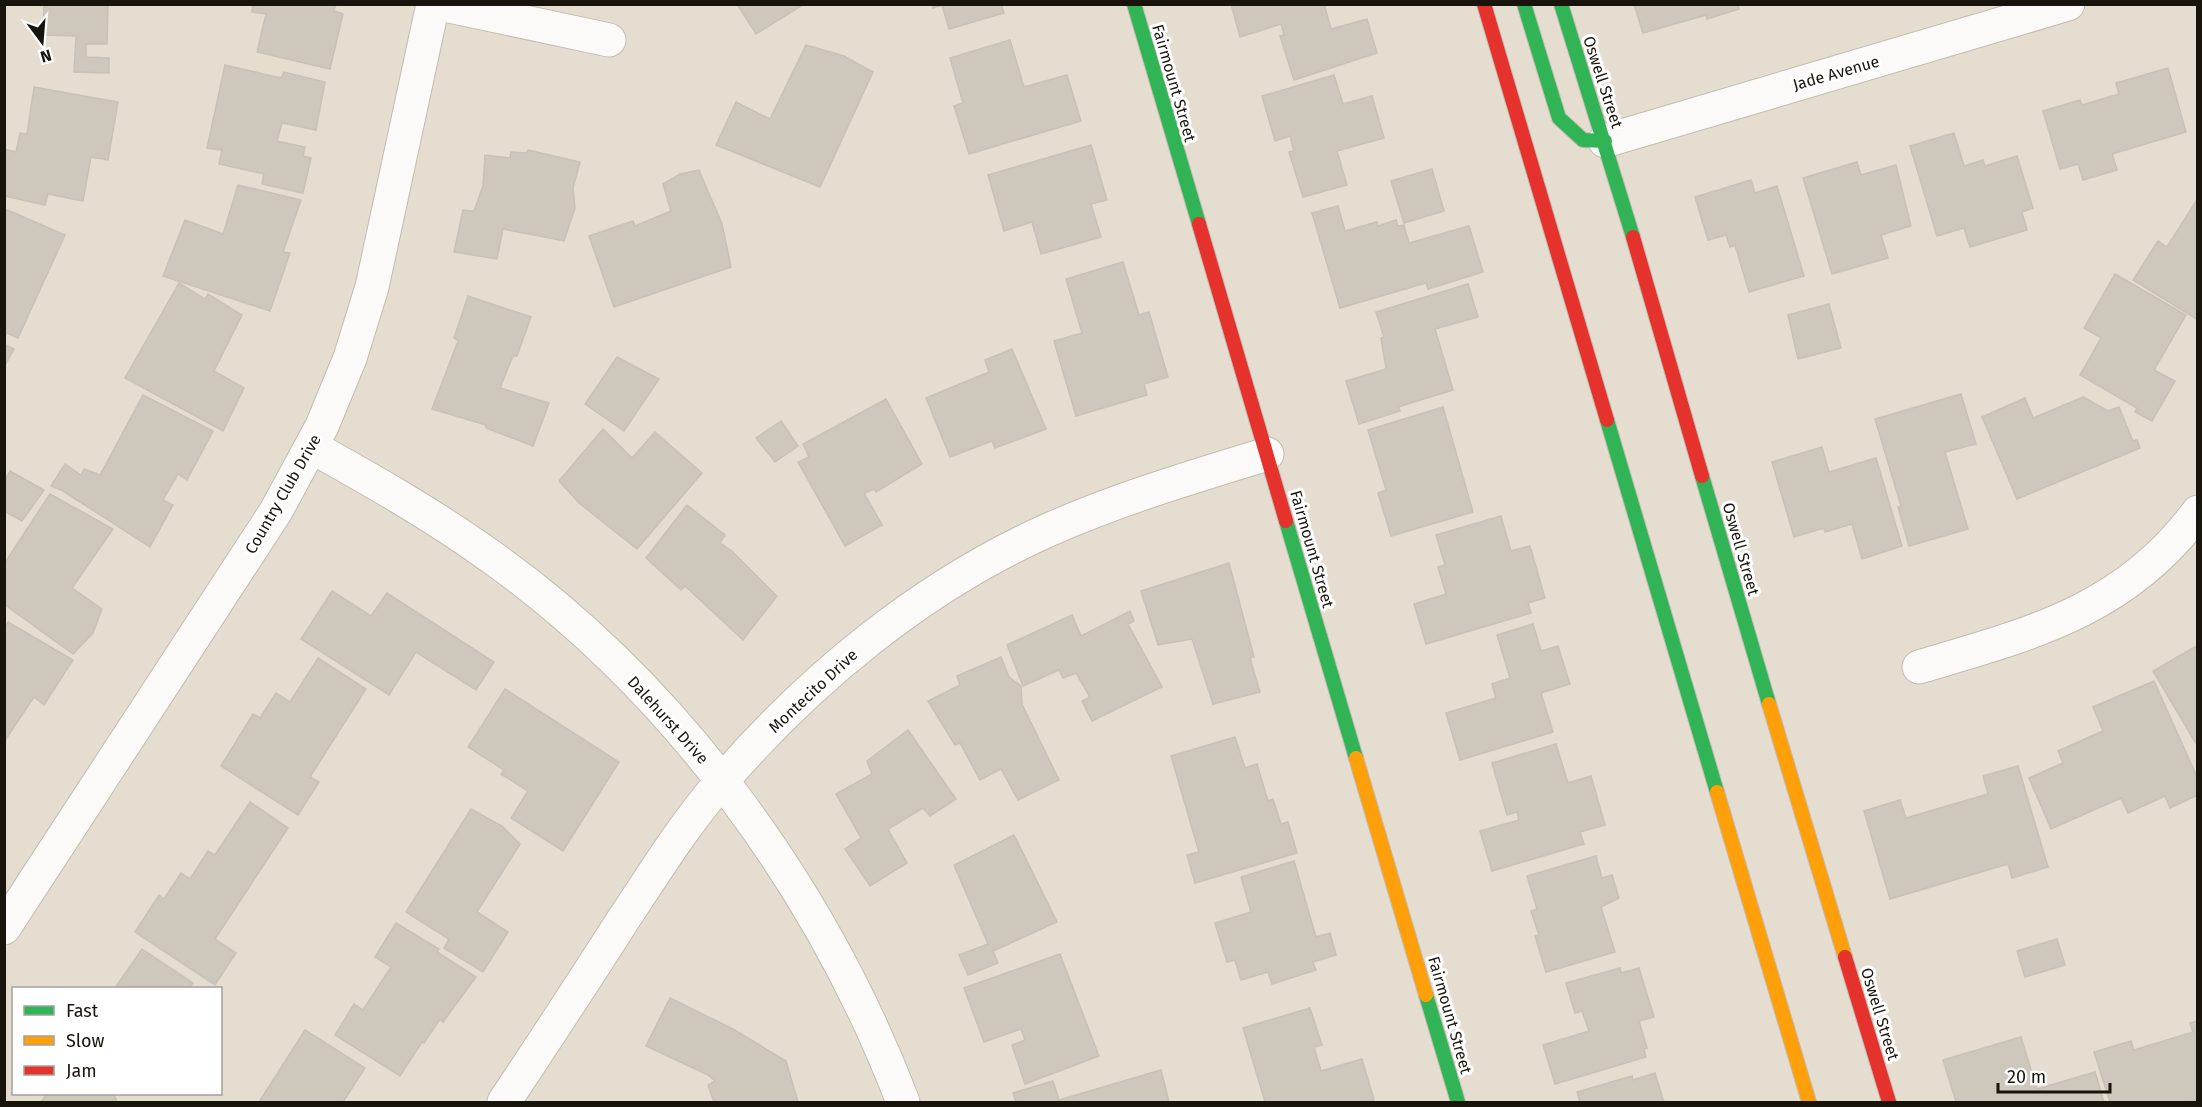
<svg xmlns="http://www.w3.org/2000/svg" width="2202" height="1107" viewBox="0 0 2202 1107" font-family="'Fira Sans',sans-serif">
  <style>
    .building { fill: #cdc7bc; stroke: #c8c1b6; stroke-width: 1.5 }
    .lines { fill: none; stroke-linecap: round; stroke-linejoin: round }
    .street-casing { stroke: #c2bbb1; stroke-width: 35 }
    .fast-casing { stroke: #c2bbb1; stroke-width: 16 }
    .slow-casing { stroke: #c2bbb1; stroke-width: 16 }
    .jam-casing { stroke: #c2bbb1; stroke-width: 16 }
    .street { stroke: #fbfaf8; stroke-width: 33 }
    .fast { stroke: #30b455; stroke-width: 14 }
    .slow { stroke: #ff9f0a; stroke-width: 14 }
    .jam { stroke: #e5322d; stroke-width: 14 }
    .labels { text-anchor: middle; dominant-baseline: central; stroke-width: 6; stroke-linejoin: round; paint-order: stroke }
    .street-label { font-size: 16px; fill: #19140b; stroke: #fff }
  </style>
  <rect width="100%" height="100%" fill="#e5ddcf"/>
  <!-- building -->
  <g class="building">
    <path d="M44 4H108L107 44H86V57L109 58V73L74 72 76 36 43 35Z"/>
    <path d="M253 4H336L334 11 343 14 330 69 257 52 266 14 252 12Z"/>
    <path d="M737 4H804L756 34Z"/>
    <path d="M932 4H1001L1004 13 949 29 942 5 933 8Z"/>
    <path d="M1231 4H1324L1331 29 1367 19 1377 53 1294 80 1280 36 1284 35 1281 24 1240 37Z"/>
    <path d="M1634 4H1738L1739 9 1707 19 1706 15 1643 33Z"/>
    <path d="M1010 40 1024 87 1067 75 1081 121 969 154 954 106 963 103 950 58Z"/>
    <path d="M806 45 844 56 873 72 820 187 716 145 736 102 770 119Z"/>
    <path d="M225 65 281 78 284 72 325 82 316 130 282 123 277 141 305 147 303 156 311 158 303 193 262 184 264 174 219 164 222 150 207 148Z"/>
    <path d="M2168 68 2186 132 2112 154 2117 170 2083 180 2078 164 2060 169 2043 111 2080 100 2082 105 2119 94 2116 83Z"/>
    <path d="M1334 75 1343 104 1372 96 1384 138 1337 151 1347 185 1303 197 1289 152 1294 151 1290 136 1275 141 1262 96Z"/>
    <path d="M34 87 118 102 108 160 91 157 83 201 48 194 45 205 4 196V149L16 152 20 133 27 134Z"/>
    <path d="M1954 133 1964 166 1983 160 1985 166 2017 156 2033 208 2022 212 2027 230 1970 247 1964 228 1937 236 1910 146Z"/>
    <path d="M1091 145 1107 200 1091 204 1101 237 1041 254 1032 222 1004 231 988 175Z"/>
    <path d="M528 150 580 162 573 188 575 208 564 241 503 229 497 259 454 252 463 210 474 211 483 186 485 155 510 158 511 152 526 153Z"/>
    <path d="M1857 162 1861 175 1896 165 1911 226 1881 235 1888 258 1832 274 1803 178Z"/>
    <path d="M1432 169 1444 211 1404 223 1391 181Z"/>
    <path d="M699 170 722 224 731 267 614 307 589 236 633 221 635 226 671 211 663 184 680 174Z"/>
    <path d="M1751 180 1755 193 1777 186 1804 276 1749 292 1735 245 1730 247 1726 235 1708 240 1695 197Z"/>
    <path d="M238 185 301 200 283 252 290 253 270 311 163 276 185 220 223 234Z"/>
    <path d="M2198 198V320L2133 280 2158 241 2167 247Z"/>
    <path d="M1338 206 1345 231 1377 222 1378 226 1396 220 1398 226 1404 225 1409 243 1469 226 1483 272 1428 289 1426 283 1340 308 1312 213Z"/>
    <path d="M5 209 65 235 18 338 4 332Z"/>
    <path d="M1123 262 1139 315 1149 312 1168 377 1144 384 1147 395 1076 416 1054 341 1082 333 1066 279Z"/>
    <path d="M2115 274 2186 315 2154 370 2175 381 2152 421 2135 412 2137 408 2080 375 2101 338 2084 328Z"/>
    <path d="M179 283 205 299 208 294 242 315 214 371 244 388 223 431 125 378Z"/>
    <path d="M1468 284 1478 317 1435 329 1453 390 1398 407 1400 411 1359 424 1346 381 1386 369 1381 338 1384 337 1376 312Z"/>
    <path d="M468 296 531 317 517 356H513L500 388 549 403 533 446 486 428V425L432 409 458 341 454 338Z"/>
    <path d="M1829 304 1841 348 1798 359 1788 315Z"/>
    <path d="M4 344 14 349 4 367Z"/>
    <path d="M1012 349 1046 429 995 448 992 441 950 457 926 398 989 372 985 360Z"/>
    <path d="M617 357 659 379 624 431 585 404Z"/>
    <path d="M1961 394 1976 444 1945 452 1968 529 1909 546 1898 507 1901 506 1875 419Z"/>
    <path d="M143 395 213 431 187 480 178 474 163 500 173 505 150 547 63 491 51 486 65 464 81 475 84 469 100 475Z"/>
    <path d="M2083 397 2108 411 2119 407 2133 441 2137 440 2140 448 2017 499 1982 417 2025 398 2033 418Z"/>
    <path d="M886 399 922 464 876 492 874 489 864 493 882 525 845 546 798 462 809 457 803 444Z"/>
    <path d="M1443 407 1473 512 1391 536 1378 493 1386 490 1368 430Z"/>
    <path d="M781 421 798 446 775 462 756 438Z"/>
    <path d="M603 429 632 458 655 432 702 473 637 549 579 503 559 481Z"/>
    <path d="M1822 447 1829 472 1876 458 1902 546 1862 559 1852 524 1825 532 1824 528 1794 537 1772 462Z"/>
    <path d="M10 471 44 490 22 521 4 511V482Z"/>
    <path d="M50 494 113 529 72 588 102 609 93 633 73 654 4 604V564Z"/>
    <path d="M687 505 725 535 720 543 732 551 777 596 743 640 685 586 681 590 646 558Z"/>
    <path d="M1501 516 1511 551 1530 546 1545 598 1528 603 1531 613 1426 644 1414 604 1446 594 1438 567 1445 565 1436 535Z"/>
    <path d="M1229 563 1254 657 1250 658 1260 692 1213 704 1192 639 1158 645 1141 591Z"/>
    <path d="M332 591 371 616 387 593 494 662 476 690 416 652 389 695 301 639Z"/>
    <path d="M1130 611 1134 621 1128 624 1162 687 1092 721 1082 701 1090 697 1076 673 1063 678 1059 670 1023 686 1007 645 1072 615 1081 636Z"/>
    <path d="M8 622 73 660 44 705 34 697 4 742V628Z"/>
    <path d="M1533 624 1541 651 1558 646 1570 684 1541 693 1553 732 1460 760 1446 713 1496 698 1492 684 1510 678 1497 635Z"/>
    <path d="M2198 645V747L2153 671Z"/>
    <path d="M1001 657 1009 677 1021 686 1022 704 1059 780 1018 800 1001 769 980 780 960 743 955 745 928 701 960 685 957 676Z"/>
    <path d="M318 658 366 689 310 777 319 782 298 815 221 766 253 714 260 718 276 693 290 702Z"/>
    <path d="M2154 681 2198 779V795L2170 808 2165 796 2128 813 2121 798 2051 829 2029 778 2063 763 2058 751 2103 731 2093 707Z"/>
    <path d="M505 689 619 762 563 851 511 818 528 791 501 774 504 770 468 747Z"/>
    <path d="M908 730 956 799 930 816 923 808 888 829 907 863 870 886 845 849 861 838 836 794 872 774 867 761Z"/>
    <path d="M1235 737 1245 768 1257 764 1268 801 1273 799 1281 824 1288 822 1297 853 1195 883 1187 855 1199 852 1171 756Z"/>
    <path d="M1556 744 1568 783 1591 776 1605 825 1580 832 1584 844 1492 871 1480 831 1519 820 1517 812 1507 815 1492 763Z"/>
    <path d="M2018 766 2048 867 2012 878 2008 864 1890 899 1864 811 1900 800 1906 818 1988 794 1983 776Z"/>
    <path d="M250 802 288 828 215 939 236 953 215 985 135 932 159 895 164 899 181 873 190 879 208 851 215 855Z"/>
    <path d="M471 809 502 826 520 844 477 912 508 932 483 972 444 948 449 939 406 912Z"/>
    <path d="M1014 835 1057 922 993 951 998 963 968 975 959 955 988 944 954 865Z"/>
    <path d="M1596 856 1602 878 1612 875 1619 898 1601 907 1615 952 1546 972 1535 936 1539 935 1531 911 1537 909 1527 876Z"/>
    <path d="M1294 861 1316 937 1330 933 1336 955 1313 962 1316 970 1272 984 1268 972 1241 980 1235 960 1227 962 1215 923 1251 912 1241 877Z"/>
    <path d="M396 923 439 949 437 952 476 977 443 1022 440 1019 424 1043 422 1042 400 1076 335 1035 354 1004 363 1010 391 967 375 957Z"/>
    <path d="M2057 939 2065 965 2025 977 2017 951Z"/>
    <path d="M142 949 193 983 189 988H115Z"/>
    <path d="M1060 954 1099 1056 1025 1084 1012 1045 1025 1040 1021 1029 984 1042 964 988Z"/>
    <path d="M1620 968 1621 973 1639 968 1654 1017 1639 1021 1647 1048 1644 1049 1646 1057 1555 1084 1543 1045 1589 1031 1582 1011 1575 1013 1566 983Z"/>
    <path d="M670 998 733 1029 786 1061 798 1102H714L708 1085 715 1081 708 1075 646 1046Z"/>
    <path d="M1310 1008 1322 1045 1314 1047 1321 1071 1362 1059 1374 1100 1364 1102H1265L1243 1028Z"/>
    <path d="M2198 1021V1100L2190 1102H2110L2094 1052 2131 1041 2134 1050 2193 1032 2190 1023Z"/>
    <path d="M305 1030 365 1068 343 1102H259Z"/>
    <path d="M2021 1037 2037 1089 2095 1072 2104 1102H1956L1943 1060Z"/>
    <path d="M1161 1070 1169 1102H1016L1013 1093 1053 1081 1059 1100Z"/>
    <path d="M1655 1073 1664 1102H1580L1577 1092 1632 1076 1633 1080Z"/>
    <path d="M47 1094H114L117 1102H41Z"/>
  </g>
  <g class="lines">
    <defs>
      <g id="street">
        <path d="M440 4 609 40"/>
        <path d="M1605 141 2068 4"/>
        <path d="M312 447C373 481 433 515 490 556 676 688 822 890 903 1102"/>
        <path d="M1919 667C2030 634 2125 611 2198 512"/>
        <path d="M4 928 276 511 322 426 350 358 372 287 433 4"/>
        <path d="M504 1102C544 1042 584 981 623 920 655 872 685 823 723 780 811 678 922 587 1046 531 1118 499 1192 477 1267 454"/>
      </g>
      <g id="fast">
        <path d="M1134 4 1199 224"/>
        <path d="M1524 4 1559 118 1583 140 1605 141"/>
        <path d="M1561 4 1633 237"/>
        <path d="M1607 420 1717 792"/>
        <path d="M1702 476 1769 704"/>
        <path d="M1286 521 1356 758"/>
        <path d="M1426 995 1458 1102"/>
      </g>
      <g id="slow">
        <path d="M1769 704 1845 957"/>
        <path d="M1356 758 1426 995"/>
        <path d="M1717 792 1809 1102"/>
      </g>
      <g id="jam">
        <path d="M1484 4 1607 420"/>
        <path d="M1199 224 1286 521"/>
        <path d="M1633 237 1702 476"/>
        <path d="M1845 957 1889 1102"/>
      </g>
    </defs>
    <!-- street casing -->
    <use href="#street" class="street-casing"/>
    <!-- fast casing -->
    <use href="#fast" class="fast-casing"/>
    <!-- slow casing -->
    <use href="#slow" class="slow-casing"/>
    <!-- jam casing -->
    <use href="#jam" class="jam-casing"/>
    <!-- street -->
    <use href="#street" class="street"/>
    <!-- fast -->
    <use href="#fast" class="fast"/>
    <!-- slow -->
    <use href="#slow" class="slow"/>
    <!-- jam -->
    <use href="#jam" class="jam"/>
  </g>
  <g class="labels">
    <!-- street labels -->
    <g class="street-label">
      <text transform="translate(1836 73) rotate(-16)">Jade Avenue</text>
      <text transform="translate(1603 82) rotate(72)">Oswell Street</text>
      <text transform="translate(1174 83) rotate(74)">Fairmount Street</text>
      <text transform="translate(283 494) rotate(-60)">Country Club Drive</text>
      <text transform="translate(1312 549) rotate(74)">Fairmount Street</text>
      <text transform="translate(1741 549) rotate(74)">Oswell Street</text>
      <text transform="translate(813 691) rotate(-43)">Montecito Drive</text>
      <text transform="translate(668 720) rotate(48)">Dalehurst Drive</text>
      <text transform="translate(1880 1014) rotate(73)">Oswell Street</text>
      <text transform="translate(1450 1015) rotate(74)">Fairmount Street</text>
    </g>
  </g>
  <!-- border -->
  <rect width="2202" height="1107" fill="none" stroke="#19140b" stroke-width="12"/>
  <!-- legend -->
  <rect x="12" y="987" width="210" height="108" fill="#ffffff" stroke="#a3a19d" stroke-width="1.5"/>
  <rect x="24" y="1006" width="30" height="9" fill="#30b455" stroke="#a3a19d" stroke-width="1.5"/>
  <text x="66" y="1017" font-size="18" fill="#19140b">Fast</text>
  <rect x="24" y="1036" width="30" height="9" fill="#ff9f0a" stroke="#a3a19d" stroke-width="1.5"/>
  <text x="66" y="1047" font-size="18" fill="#19140b">Slow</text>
  <rect x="24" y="1066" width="30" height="9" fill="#e5322d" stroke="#a3a19d" stroke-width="1.5"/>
  <text x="66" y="1077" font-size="18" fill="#19140b">Jam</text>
  <!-- north arrow -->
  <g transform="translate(42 42) rotate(164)" stroke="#ffffff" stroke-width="4.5" paint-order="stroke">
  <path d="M0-4.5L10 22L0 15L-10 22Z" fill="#19140b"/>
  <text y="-9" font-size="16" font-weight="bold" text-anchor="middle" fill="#19140b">N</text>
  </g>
  <!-- scale -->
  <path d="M1998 1083v9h112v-9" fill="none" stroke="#19140b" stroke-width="3"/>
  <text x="2007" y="1083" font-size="18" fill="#19140b" stroke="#ffffff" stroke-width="4.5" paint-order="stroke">20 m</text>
</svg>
